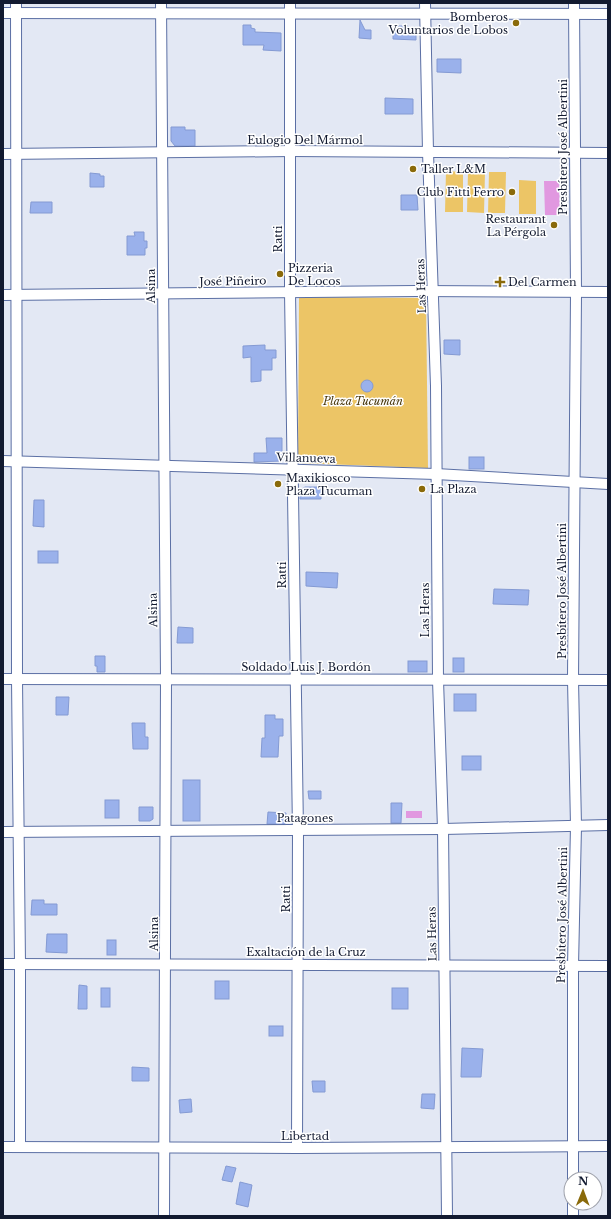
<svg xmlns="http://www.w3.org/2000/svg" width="611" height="1219" viewBox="0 0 611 1219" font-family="'Libre Baskerville',serif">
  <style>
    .green { fill: #ecc566 }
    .water { fill: #e198e0 }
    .building { fill: #9ab1eb; stroke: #849ad3 }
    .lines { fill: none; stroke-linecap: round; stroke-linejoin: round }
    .street-casing { stroke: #5b6fa4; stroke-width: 12 }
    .street { stroke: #fff; stroke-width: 10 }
    .poi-dot { fill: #8a6a0a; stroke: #fff; stroke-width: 1.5 }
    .labels { text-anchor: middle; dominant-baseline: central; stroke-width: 3; stroke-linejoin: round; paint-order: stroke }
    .poi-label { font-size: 11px; fill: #121a30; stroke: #fff; text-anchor: start }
    .street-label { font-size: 11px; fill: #121a30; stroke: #fff }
    .park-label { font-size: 11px; font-style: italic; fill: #49380c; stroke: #fff }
  </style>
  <rect width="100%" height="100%" fill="#e3e8f4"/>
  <!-- green -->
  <g class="green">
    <path d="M446 171 463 172V212H445Z"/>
    <path d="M468 172H485L484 213 467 212Z"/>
    <path d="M489 172H506L505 213H488Z"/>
    <path d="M519 180 536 181V214H519Z"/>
    <path d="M299 297 426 298 428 468 298 463Z"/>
  </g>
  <!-- water -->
  <g class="water">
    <path d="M544 181H559L560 215H545Z"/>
    <rect x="406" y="811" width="16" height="7"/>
  </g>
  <!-- building -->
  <g class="building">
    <path d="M360 20 365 30H371V39L359 38Z"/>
    <path d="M243 25H251V28L255 29V32L281 33V51L263 50 264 45H243Z"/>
    <path d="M398 26H408V31H416V40L393 39V31H398Z"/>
    <path d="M437 59H461V73L437 72Z"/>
    <path d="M385 98 413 99V114H385Z"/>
    <path d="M171 127H185V130H195V146H175L171 141Z"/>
    <path d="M90 173 100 174V176H104V187H90Z"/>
    <path d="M401 195H417L418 210H401Z"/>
    <path d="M31 202H52V213H30Z"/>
    <path d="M134 232H144V241H147V248H145V255H127V236H135Z"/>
    <path d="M444 340H460V355L444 354Z"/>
    <path d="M265 345V350H276V358H272V370H261V381L251 382V357L243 358V346Z"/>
    <circle cx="367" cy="386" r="6"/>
    <path d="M266 438H282V461L254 462V453H267Z"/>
    <rect x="469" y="457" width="15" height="12"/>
    <path d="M305 487H321V499H300V490Z"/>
    <path d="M34 500H44V527L33 526Z"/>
    <rect x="38" y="551" width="20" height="12"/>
    <path d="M306 572 338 573 337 588 306 586Z"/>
    <path d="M494 589 529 590 528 605 493 604Z"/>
    <path d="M178 627 193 628V643H177Z"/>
    <path d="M95 656H105V672H97V666H95Z"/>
    <rect x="453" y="658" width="11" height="14"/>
    <rect x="408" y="661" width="19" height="11"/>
    <rect x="454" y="694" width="22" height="17"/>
    <path d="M56 697H69L68 715H56Z"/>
    <path d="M265 715H275V719H283V736H279L278 757H261L262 738H265Z"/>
    <path d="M132 723H145V737H148V749H133Z"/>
    <rect x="462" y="756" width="19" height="14"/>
    <rect x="183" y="780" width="17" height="41"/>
    <path d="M308 791H321V799H309Z"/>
    <rect x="105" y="800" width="14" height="18"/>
    <path d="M391 803H402L401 823H391Z"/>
    <path d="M139 807H153V819L150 821H139Z"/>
    <path d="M268 812 286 813 285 824H267Z"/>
    <path d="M32 900H44V904H57V915H31Z"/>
    <path d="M47 934H67V953L46 952Z"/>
    <rect x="107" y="940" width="9" height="15"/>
    <rect x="215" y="981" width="14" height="18"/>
    <path d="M79 985 87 986V1009H78Z"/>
    <rect x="101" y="988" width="9" height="19"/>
    <rect x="392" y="988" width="16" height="21"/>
    <rect x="269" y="1026" width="14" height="10"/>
    <path d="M462 1048 483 1049 481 1077H461Z"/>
    <path d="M132 1067 149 1068V1081H132Z"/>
    <path d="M312 1081H325V1092H313Z"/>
    <path d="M422 1094H435L434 1109 421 1108Z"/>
    <path d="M191 1099 192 1112 180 1113 179 1100Z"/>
    <path d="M226 1166 236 1168 232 1182 222 1180Z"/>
    <path d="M240 1182 252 1185 248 1207 236 1204Z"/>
  </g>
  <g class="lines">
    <defs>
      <g id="street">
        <path d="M16 3 17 679 20 963V1147"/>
        <path d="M161 3 166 679 164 1216"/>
        <path d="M290 3V292L298 831 297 1148"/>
        <path d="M425 3 428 152 436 386 438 680 443 829 447 1216"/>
        <path d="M3 13 608 14"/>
        <path d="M3 154 291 151 608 153"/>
        <path d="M3 295 417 291 608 292"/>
        <path d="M3 461 436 474 608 484"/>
        <path d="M3 679 608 680"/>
        <path d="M3 832 443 829 608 825"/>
        <path d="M3 964 608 966"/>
        <path d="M3 1147 297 1148 608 1146"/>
        <path d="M573 1179V966L576 826 573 680 576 293 574 3"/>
        <path d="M573 1203V1216"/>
      </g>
    </defs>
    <!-- street casing -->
    <use href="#street" class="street-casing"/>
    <!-- street -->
    <use href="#street" class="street"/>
  </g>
  <!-- markers -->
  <g class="poi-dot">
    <circle cx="516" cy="23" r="4"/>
    <circle cx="413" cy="169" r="4"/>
    <circle cx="512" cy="192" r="4"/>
    <circle cx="554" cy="225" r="4"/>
    <circle cx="280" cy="274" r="4"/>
    <path d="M498 276h4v4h4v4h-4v4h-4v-4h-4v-4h4z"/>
    <circle cx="278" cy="484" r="4"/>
    <circle cx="422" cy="489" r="4"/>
  </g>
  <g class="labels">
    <!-- poi labels -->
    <g class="poi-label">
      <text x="508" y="17" text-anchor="end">Bomberos<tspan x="508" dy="13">Voluntarios de Lobos</tspan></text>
      <text x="421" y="169">Taller L&amp;M</text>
      <text x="504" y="192" text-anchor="end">Club Fitti Ferro</text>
      <text x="546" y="219" text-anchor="end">Restaurant<tspan x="546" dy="13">La Pérgola</tspan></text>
      <text x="288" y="268">Pizzeria<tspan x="288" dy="13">De Locos</tspan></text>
      <text x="508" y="282">Del Carmen</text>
      <text x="286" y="478">Maxikiosco<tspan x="286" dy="13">Plaza Tucuman</tspan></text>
      <text x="430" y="489">La Plaza</text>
    </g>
    <!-- street labels -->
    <g class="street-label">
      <text x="305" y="140">Eulogio Del Mármol</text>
      <text transform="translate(563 147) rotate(-90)">Presbítero José Albertini</text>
      <text transform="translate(278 239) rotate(-90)">Ratti</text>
      <text transform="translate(233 281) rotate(-1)">José Piñeiro</text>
      <text transform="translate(151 286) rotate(-90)">Alsina</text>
      <text transform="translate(421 286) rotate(-92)">Las Heras</text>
      <text transform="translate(306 458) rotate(2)">Villanueva</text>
      <text transform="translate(282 575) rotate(-90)">Ratti</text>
      <text transform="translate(562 591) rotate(-90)">Presbítero José Albertini</text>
      <text transform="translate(153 610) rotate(-91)">Alsina</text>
      <text transform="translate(425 610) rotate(-90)">Las Heras</text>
      <text x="306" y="667">Soldado Luis J. Bordón</text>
      <text x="305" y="818">Patagones</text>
      <text transform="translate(286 899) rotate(-90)">Ratti</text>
      <text transform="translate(562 915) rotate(-89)">Presbítero José Albertini</text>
      <text transform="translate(154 934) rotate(-90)">Alsina</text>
      <text transform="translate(432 934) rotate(-91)">Las Heras</text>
      <text x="306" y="952">Exaltación de la Cruz</text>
      <text x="305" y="1136">Libertad</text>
    </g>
    <!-- park labels -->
    <g class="park-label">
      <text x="363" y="401">Plaza Tucumán</text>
    </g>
  </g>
  <!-- border -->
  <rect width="611" height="1219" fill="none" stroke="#121a30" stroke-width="8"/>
  <!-- north arrow -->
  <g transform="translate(583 1191) rotate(1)"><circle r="19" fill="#ffffff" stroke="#a0a3ac"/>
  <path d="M0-3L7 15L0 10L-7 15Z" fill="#8a6a0a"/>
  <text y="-6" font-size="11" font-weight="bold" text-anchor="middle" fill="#121a30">N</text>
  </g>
</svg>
